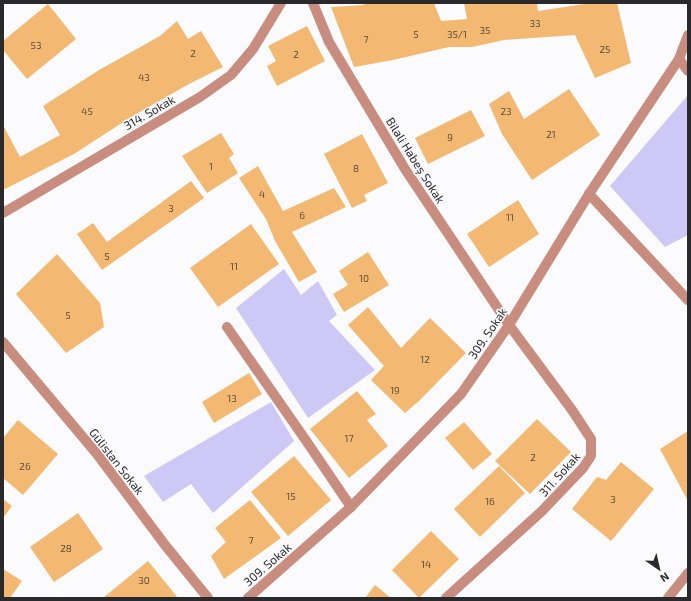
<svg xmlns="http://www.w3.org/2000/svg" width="691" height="601" viewBox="0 0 691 601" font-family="'Exo 2',sans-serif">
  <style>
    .green { fill: #cec8f6 }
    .building { fill: #f3b973 }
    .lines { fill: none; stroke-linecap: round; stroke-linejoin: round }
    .minor { stroke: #c98d7f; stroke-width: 10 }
    .labels { text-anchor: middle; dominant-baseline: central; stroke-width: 3; stroke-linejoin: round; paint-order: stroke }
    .number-label { font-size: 10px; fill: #5c4e3e }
    .street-label { font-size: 12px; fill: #2a2a2c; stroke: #fbfbfe }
  </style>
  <rect width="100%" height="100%" fill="#fbfbfe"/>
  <!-- green -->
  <g class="green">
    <path d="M688 95V235L665 247 610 186Z"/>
    <path d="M284 269 301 295 318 281 337 315 329 321 375 370 308 418 236 308Z"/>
    <path d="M271 402 294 441 213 513 191 484 163 502 144 476Z"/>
  </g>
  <!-- building -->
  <g class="building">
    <path d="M363 3H434L441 21 467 19 464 3H537L538 11 591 3H617L631 63 595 78 575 35 504 40 472 47H449L393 60 354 67 331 7 364 5Z"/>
    <path d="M48 4 76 39 27 79 3 50V41Z"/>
    <path d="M177 21 188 39 201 31 223 67 189 84 131 117 74 154 3 190V127H4L20 157 60 135 43 106 99 70 160 36Z"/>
    <path d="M307 26 325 61 277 86 267 66 276 61 268 46Z"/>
    <path d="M569 89 600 135 532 180 502 134 489 104 509 91 524 119Z"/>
    <path d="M471 110 485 136 428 164 415 138Z"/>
    <path d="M221 133 234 154 229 158 238 173 207 193 182 156Z"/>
    <path d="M362 134 388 183 364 195 367 201 352 208 324 154Z"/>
    <path d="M258 166 283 211 334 188 346 207 292 232 317 272 299 282 275 241 266 219 239 178Z"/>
    <path d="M191 181 204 198 102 270 77 234 93 223 107 242Z"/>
    <path d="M518 200 539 234 489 267 467 234Z"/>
    <path d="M251 224 279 264 218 307 190 268Z"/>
    <path d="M368 252 389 285 344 312 333 294 348 285 339 271Z"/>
    <path d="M57 254 100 303 104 327 66 353 16 294Z"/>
    <path d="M368 307 401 348 430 318 466 353 420 400 405 413 371 380 384 366 348 325Z"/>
    <path d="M249 373 262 394 214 423 202 402Z"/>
    <path d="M357 391 376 414 367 420 388 446 349 478 310 429Z"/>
    <path d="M537 419 571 452 530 494 495 461Z"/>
    <path d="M18 420 58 454 23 495 3 478V438Z"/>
    <path d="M464 422 492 454 473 470 445 438Z"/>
    <path d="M688 431V501L660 449Z"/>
    <path d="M294 456 331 500 288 536 251 492Z"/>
    <path d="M621 462 654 489 611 541 572 509 597 477 606 480Z"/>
    <path d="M499 466 525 493 480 537 454 509Z"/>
    <path d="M3 499 12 506 3 518Z"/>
    <path d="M250 500 281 538 224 579 211 556 226 542 215 528Z"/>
    <path d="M78 513 103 549 54 582 30 547Z"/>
    <path d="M431 531 459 559 419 598 392 570Z"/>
    <path d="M148 561 178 598H103Z"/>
    <path d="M3 569 22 581 10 598H3Z"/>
    <path d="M375 585 391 598H365Z"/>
  </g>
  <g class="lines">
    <!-- minor -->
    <g class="minor">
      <path d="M313 3 329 42 405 169 509 325 572 410 591 439V456L583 468 542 511 446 598"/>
      <path d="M679 59 688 71"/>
      <path d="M589 194 688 300"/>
      <path d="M3 213 200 97 231 75 253 49 281 3"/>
      <path d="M227 327 307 442 351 507"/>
      <path d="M3 342 97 454 165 545 208 598"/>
      <path d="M248 598 351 507 461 394 509 325 589 194 679 59 688 35"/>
      <path d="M668 598 688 573"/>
    </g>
  </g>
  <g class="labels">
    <!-- number labels -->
    <g class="number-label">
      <text x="535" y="23">33</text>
      <text x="485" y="30">35</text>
      <text x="416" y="34">5</text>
      <text x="457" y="34">35/1</text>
      <text x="366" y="39">7</text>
      <text x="36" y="45">53</text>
      <text x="605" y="49">25</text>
      <text x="193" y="53">2</text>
      <text x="296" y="54">2</text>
      <text x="144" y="77">43</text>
      <text x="87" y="111">45</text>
      <text x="506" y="111">23</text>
      <text x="551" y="134">21</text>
      <text x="450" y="137">9</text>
      <text x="211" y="166">1</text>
      <text x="356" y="168">8</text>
      <text x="262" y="194">4</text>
      <text x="171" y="208">3</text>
      <text x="302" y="215">6</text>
      <text x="510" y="217">11</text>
      <text x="107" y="256">5</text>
      <text x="234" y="266">11</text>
      <text x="364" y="278">10</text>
      <text x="68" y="315">5</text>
      <text x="425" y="359">12</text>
      <text x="395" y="390">19</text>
      <text x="232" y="398">13</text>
      <text x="349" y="438">17</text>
      <text x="533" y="457">2</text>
      <text x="25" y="466">26</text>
      <text x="291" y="496">15</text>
      <text x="613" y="499">3</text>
      <text x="490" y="501">16</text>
      <text x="251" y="540">7</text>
      <text x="66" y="548">28</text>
      <text x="426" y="564">14</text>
      <text x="144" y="580">30</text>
    </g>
    <!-- street labels -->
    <g class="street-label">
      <text transform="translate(149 112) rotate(-30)">314. Sokak</text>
      <text transform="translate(416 160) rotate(58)">Bilali Habeş Sokak</text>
      <text transform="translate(487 333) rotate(-56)">309. Sokak</text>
      <text transform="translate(117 461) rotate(52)">Gülistan Sokak</text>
      <text transform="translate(559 474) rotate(-48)">311. Sokak</text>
      <text transform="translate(267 564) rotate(-41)">309. Sokak</text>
    </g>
  </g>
  <!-- border -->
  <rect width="691" height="601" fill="none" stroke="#2a2a2c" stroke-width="8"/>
  <!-- north arrow -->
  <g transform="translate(659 569) rotate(146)" stroke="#fbfbfe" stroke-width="3" paint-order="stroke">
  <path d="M0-3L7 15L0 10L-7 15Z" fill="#2a2a2c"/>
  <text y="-6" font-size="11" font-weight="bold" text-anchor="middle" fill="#2a2a2c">N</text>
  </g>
</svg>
